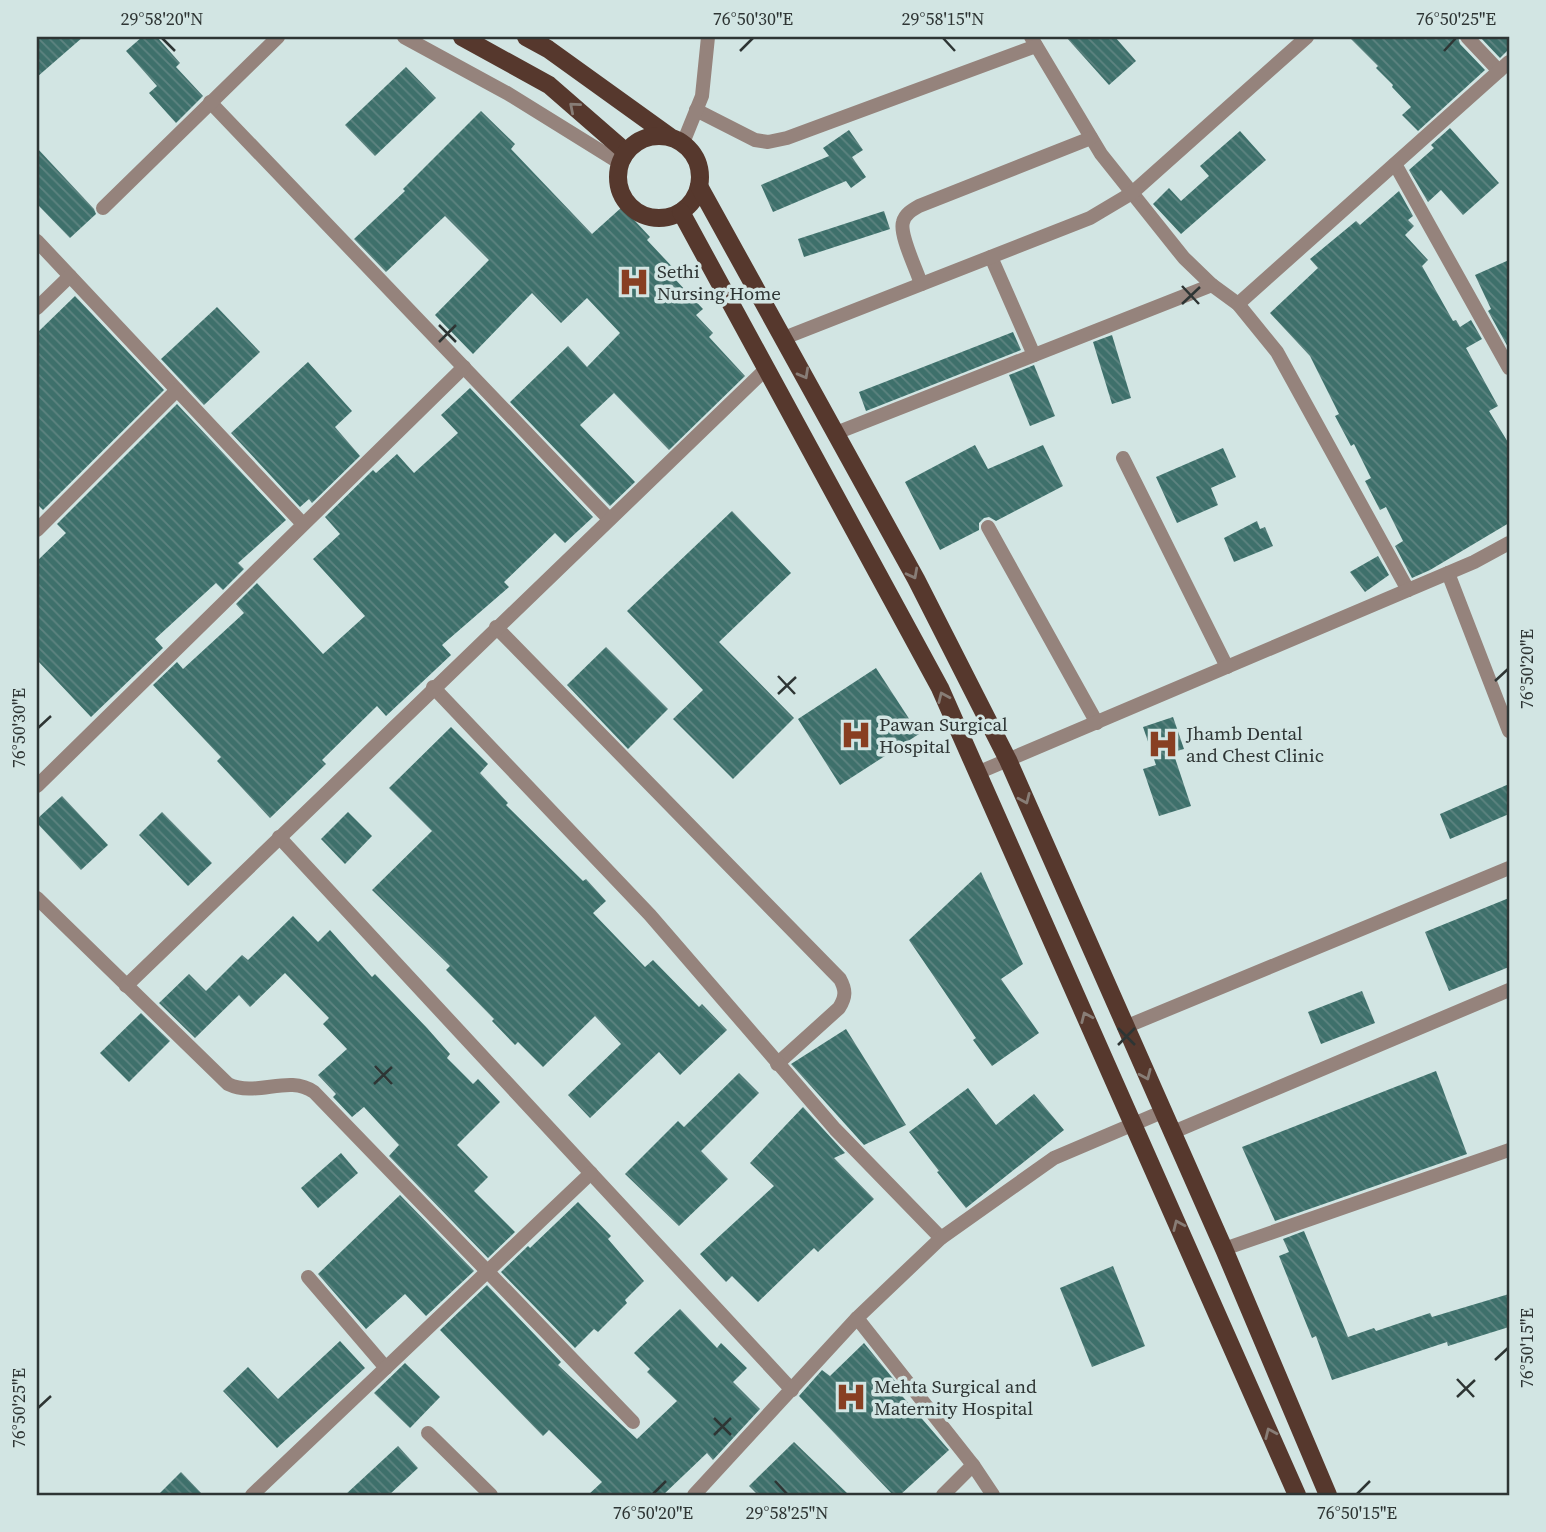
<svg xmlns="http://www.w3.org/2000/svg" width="1546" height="1532" viewBox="0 0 1546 1532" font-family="'Source Serif 4',serif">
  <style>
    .building { fill: url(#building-back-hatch) }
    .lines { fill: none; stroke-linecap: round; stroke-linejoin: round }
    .minor { stroke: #95837c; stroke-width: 14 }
    .tertiary { stroke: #95837c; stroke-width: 14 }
    .primary { stroke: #56382d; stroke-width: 18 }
    .oneway { stroke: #887d76 }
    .ticks { fill: none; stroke: #2e3534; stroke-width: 2.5 }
    .labels { text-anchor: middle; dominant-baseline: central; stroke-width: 7; stroke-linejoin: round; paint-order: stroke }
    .poi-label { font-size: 19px; fill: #2e3534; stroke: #d2e5e3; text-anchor: start }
    .neatline { fill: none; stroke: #2e3534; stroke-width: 2.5 }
    .ticks-label { font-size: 18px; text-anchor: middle; fill: #2e3534 }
  </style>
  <defs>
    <pattern id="building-back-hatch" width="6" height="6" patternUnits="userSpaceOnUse" patternTransform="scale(1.75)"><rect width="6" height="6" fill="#3e706b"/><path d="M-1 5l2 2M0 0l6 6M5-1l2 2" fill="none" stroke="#5e8481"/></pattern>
  </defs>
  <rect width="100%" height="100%" fill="#d2e5e3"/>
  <!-- building -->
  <g class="building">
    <path d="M37 37H83L37 77Z"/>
    <path d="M142 37H157L180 63 176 67 203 96 176 123 149 93 157 86 126 51Z"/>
    <path d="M1066 37H1115L1136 61 1109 85Z"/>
    <path d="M1349 37H1458L1460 44 1485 70 1418 131 1402 115 1411 107 1392 87 1393 85 1376 68 1378 66Z"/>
    <path d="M1480 37H1509V49L1500 58Z"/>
    <path d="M406 67 436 98 375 156 345 125Z"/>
    <path d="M481 111 515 144 511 149 592 234 622 207 650 237 647 240 678 273 673 277 703 309 696 315 713 333 709 337 745 376 669 450 614 393 580 425 635 482 610 506 510 402 568 346 587 367 620 333 587 298 561 323 532 293 473 354 435 315 489 260 445 216 386 272 354 239 405 191 403 189Z"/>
    <path d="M1450 128 1499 183 1463 215 1441 190 1428 202 1409 170 1434 148 1431 145Z"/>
    <path d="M849 130 863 150 852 157 866 177 851 188 846 181 773 212 761 185 829 156 823 148Z"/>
    <path d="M1240 131 1266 160 1181 234 1153 204 1169 188 1181 201 1209 176 1200 166Z"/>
    <path d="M37 148 94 209 96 214 70 238 37 204Z"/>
    <path d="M1399 191 1413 216 1408 220 1414 226 1405 235 1428 260 1422 266 1453 321 1456 320 1460 327 1471 320 1482 339 1466 348 1498 406 1489 411 1509 444V523L1430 570 1412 578 1395 546 1403 541 1386 507 1380 510 1365 481 1371 478 1354 444 1351 446 1335 416 1339 414 1310 356 1270 313 1318 268 1310 259 1356 221 1360 225Z"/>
    <path d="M884 211 890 229 804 257 798 239Z"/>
    <path d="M1509 260V349L1488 311 1491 309 1475 275Z"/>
    <path d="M75 296 164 390 43 510 37 504V333Z"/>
    <path d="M217 307 260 352 204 405 161 359Z"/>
    <path d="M1013 332 1021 350 866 411 859 392Z"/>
    <path d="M1112 335 1131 398 1112 404 1093 342Z"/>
    <path d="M308 362 352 411 335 427 360 456 312 503 309 499 300 507 231 433Z"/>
    <path d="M1034 365 1055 416 1030 426 1009 375Z"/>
    <path d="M470 388 593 517 565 543 555 533 504 582 509 587 442 645 451 655 386 716 377 706 322 760 326 764 270 818 217 761 221 757 153 685 177 662 183 669 244 613 236 604 257 583 323 654 365 616 313 559 340 534 325 517 373 470 376 473 397 454 414 473 458 433 441 415Z"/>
    <path d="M177 404 286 520 238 563 244 569 223 590 216 583 155 639 163 648 91 717 37 660V561L66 533 57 524Z"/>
    <path d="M975 445 988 469 1043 445 1063 486 996 521 989 517 984 518 979 523V530L940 550 905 482Z"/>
    <path d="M1223 448 1236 477 1211 488 1218 505 1177 523 1156 477Z"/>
    <path d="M732 511 791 573 719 642 794 718 733 779 673 719 703 690 627 611Z"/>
    <path d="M1257 521 1260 529 1265 527 1273 546 1234 562 1224 538Z"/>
    <path d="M1378 556 1389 575 1365 592 1350 572Z"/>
    <path d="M606 647 668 709 628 749 567 685Z"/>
    <path d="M876 668 919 734 840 785 798 719Z"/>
    <path d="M1173 717 1184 749 1173 752 1191 806 1159 816 1143 769 1156 765 1143 727Z"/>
    <path d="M451 727 488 764 480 773 508 803 506 805 583 881 586 879 606 901 593 913 645 967 653 960 699 1007 702 1004 727 1030 680 1075 659 1052 590 1118 568 1095 621 1044 595 1016 543 1067 518 1042 515 1045 492 1021 494 1019 446 970 450 966 372 890 432 831 389 788Z"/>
    <path d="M1509 784V814L1450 839 1440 814Z"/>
    <path d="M62 796 108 845 81 870 37 823V819Z"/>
    <path d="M162 812 212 863 188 886 139 835Z"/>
    <path d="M348 812 372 836 345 864 321 839Z"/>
    <path d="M981 872 1023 964 1001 979 1039 1033 992 1066 973 1040 976 1038 909 940Z"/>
    <path d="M1509 898V967L1449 991 1425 932Z"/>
    <path d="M293 916 318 942 330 930 372 977 375 974 427 1028 450 1054 447 1058 473 1084 478 1079 500 1102 457 1145 488 1177 474 1191 515 1232 488 1258 389 1156 399 1145 364 1107 352 1117 333 1097 336 1094 318 1075 347 1049 323 1024 329 1018 285 973 250 1007 239 995 195 1038 159 1003 189 974 206 991 242 955 248 960Z"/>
    <path d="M1362 991 1375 1023 1321 1044 1308 1012Z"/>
    <path d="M141 1013 170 1041 129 1082 100 1053Z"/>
    <path d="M846 1029 906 1125 864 1145 791 1064Z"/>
    <path d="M1436 1071 1467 1154 1275 1221 1242 1147Z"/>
    <path d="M739 1073 759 1093 701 1151 728 1179 679 1226 625 1174 678 1121 684 1127Z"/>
    <path d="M968 1088 996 1125 1034 1094 1064 1130 966 1208 937 1172 939 1171 909 1132Z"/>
    <path d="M803 1107 845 1153 834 1158 874 1199 818 1252 814 1248 758 1302 732 1276 726 1282 700 1254 774 1186 750 1163Z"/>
    <path d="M341 1153 358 1173 318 1208 301 1188Z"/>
    <path d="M400 1195 474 1271 426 1316 405 1294 366 1329 318 1274Z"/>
    <path d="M578 1202 611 1236 608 1239 644 1281 625 1300 627 1303 598 1332 594 1329 575 1348 501 1272 528 1246 530 1248Z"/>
    <path d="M1304 1231 1348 1337 1374 1328 1376 1331 1430 1313 1432 1317 1509 1294V1327L1448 1346 1447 1342 1332 1380 1316 1336 1312 1338 1279 1256 1289 1252 1283 1239Z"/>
    <path d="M1113 1266 1145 1346 1092 1367 1060 1288Z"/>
    <path d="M487 1285 561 1362 558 1365 637 1439 677 1401 647 1372 650 1369 634 1353 680 1309 717 1348 721 1343 747 1368 733 1382 760 1409 713 1460 707 1453 663 1495H588L602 1482 549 1430 543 1436 440 1330Z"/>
    <path d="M340 1341 365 1368 277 1448 223 1391 248 1367 278 1399Z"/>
    <path d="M864 1343 900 1387 897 1390 949 1450 900 1495H893L799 1396 822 1370 830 1376Z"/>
    <path d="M405 1363 440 1397 410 1428 374 1393Z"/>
    <path d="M794 1442 849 1495H758L749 1486Z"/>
    <path d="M398 1446 418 1468 389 1495H345Z"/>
    <path d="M181 1472 203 1495H158Z"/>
  </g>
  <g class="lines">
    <!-- minor -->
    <g class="minor">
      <path d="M404 37 507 93 620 163"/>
      <path d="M1031 37 1101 154 1184 258 1212 285 1238 304 1277 352 1408 590"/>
      <path d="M1467 37 1499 71"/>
      <path d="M210 102 609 519"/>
      <path d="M696 110 755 140 768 142 787 138 1036 46"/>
      <path d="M1395 164 1509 368"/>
      <path d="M103 208 278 37"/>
      <path d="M37 241 303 524"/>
      <path d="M991 257 1034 355"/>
      <path d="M921 284C917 270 899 235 903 222 905 214 912 210 919 206L1091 138"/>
      <path d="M1238 304 1509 62"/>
      <path d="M37 308 70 276"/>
      <path d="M784 338 1090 218 1132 193 1307 37"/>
      <path d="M836 433 1212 285"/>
      <path d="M1123 458 1227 667"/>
      <path d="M988 527 1097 723"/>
      <path d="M37 530 177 390"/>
      <path d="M1448 573 1509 731"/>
      <path d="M496 627 840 979C846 990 846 997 839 1008L777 1064"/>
      <path d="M433 687 650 915 835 1129 941 1238"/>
      <path d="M977 773 1474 562 1509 543"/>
      <path d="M37 786 464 367"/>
      <path d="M279 837 792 1390"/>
      <path d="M37 898 228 1084C257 1098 288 1074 314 1092L633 1422"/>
      <path d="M126 986 767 368"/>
      <path d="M1125 1027 1509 868"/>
      <path d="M1171 1133 1509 990"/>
      <path d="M1224 1249 1509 1150"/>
      <path d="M308 1277 386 1368"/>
      <path d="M857 1318 973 1465 993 1495"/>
      <path d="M428 1433 491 1495"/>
      <path d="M252 1495 591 1173"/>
      <path d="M694 1495 857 1318 941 1238 1054 1158 1162 1112"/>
      <path d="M943 1495 973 1465"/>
    </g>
    <!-- tertiary -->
    <path class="tertiary" d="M683 143 702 96 708 37"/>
    <!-- primary -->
    <g class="primary">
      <path d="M462 37 549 85 626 152"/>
      <path d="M526 37 548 49 669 136"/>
      <circle cx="659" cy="177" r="41"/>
      <path d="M699 186 916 579 1008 760 1224 1249 1328 1495"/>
      <path d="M681 212 940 688 1297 1495"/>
    </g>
  </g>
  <!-- one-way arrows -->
  <defs><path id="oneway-chevron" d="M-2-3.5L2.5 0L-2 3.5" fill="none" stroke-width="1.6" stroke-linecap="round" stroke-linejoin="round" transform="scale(1.75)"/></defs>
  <g class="oneway">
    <use href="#oneway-chevron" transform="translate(574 107) rotate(-139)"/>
    <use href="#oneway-chevron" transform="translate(804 374) rotate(61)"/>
    <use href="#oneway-chevron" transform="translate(913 574) rotate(62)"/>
    <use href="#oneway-chevron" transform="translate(943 697) rotate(-114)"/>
    <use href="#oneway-chevron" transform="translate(1025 799) rotate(66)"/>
    <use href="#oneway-chevron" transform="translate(1086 1017) rotate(-114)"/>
    <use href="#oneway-chevron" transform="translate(1146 1075) rotate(66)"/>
    <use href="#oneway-chevron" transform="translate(1178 1225) rotate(-114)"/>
    <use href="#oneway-chevron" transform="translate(1270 1433) rotate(-114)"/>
  </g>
  <!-- ticks -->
  <path class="ticks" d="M162 38 175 51M943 38 955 51M740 51 753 38M1444 51 1456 38M1182 286 1199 304M1182 304 1200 287M439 325 456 342M439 342 456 325M778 676 795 694M1495 681 1508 669M778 694 796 677M38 728 51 716M1118 1028 1135 1045M1118 1045 1135 1028M375 1066 392 1084M374 1084 392 1067M1495 1360 1508 1348M1457 1379 1474 1397M1457 1397 1475 1380M38 1408 51 1396M714 1418 731 1435M714 1435 731 1418M775 1481 787 1494M653 1494 666 1481M1357 1494 1370 1481"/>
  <!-- icons -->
  <defs>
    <symbol id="hospital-bare" viewBox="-9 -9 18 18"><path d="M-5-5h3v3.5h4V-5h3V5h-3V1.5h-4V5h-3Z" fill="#883f22" stroke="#d2e5e3" stroke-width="2.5" paint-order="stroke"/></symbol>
  </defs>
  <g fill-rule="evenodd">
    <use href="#hospital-bare" x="612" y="260" width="44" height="44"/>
    <use href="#hospital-bare" x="834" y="713" width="44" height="44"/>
    <use href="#hospital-bare" x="1141" y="722" width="44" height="44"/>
    <use href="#hospital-bare" x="829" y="1375" width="44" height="44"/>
  </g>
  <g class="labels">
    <!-- poi labels -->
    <g class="poi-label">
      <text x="657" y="271">Sethi<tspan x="657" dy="22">Nursing Home</tspan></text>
      <text x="879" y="724">Pawan Surgical<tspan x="879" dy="22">Hospital</tspan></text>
      <text x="1186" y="733">Jhamb Dental<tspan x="1186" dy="22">and Chest Clinic</tspan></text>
      <text x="874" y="1386">Mehta Surgical and<tspan x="874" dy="22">Maternity Hospital</tspan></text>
    </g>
  </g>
  <!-- border -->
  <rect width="1546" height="1532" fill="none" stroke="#d2e5e3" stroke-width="77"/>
  <rect x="38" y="38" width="1470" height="1456" class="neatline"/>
  <g class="ticks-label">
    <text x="162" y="25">29°58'20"N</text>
    <text x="753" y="25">76°50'30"E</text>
    <text x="943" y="25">29°58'15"N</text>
    <text x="1456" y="25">76°50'25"E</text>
    <text transform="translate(1527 669) rotate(-90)" y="6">76°50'20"E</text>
    <text transform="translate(19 728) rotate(-90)" y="6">76°50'30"E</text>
    <text transform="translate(1527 1348) rotate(-90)" y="6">76°50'15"E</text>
    <text transform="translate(19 1408) rotate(-90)" y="6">76°50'25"E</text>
    <text x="653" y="1519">76°50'20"E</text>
    <text x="787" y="1519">29°58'25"N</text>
    <text x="1357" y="1519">76°50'15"E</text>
  </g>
</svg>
